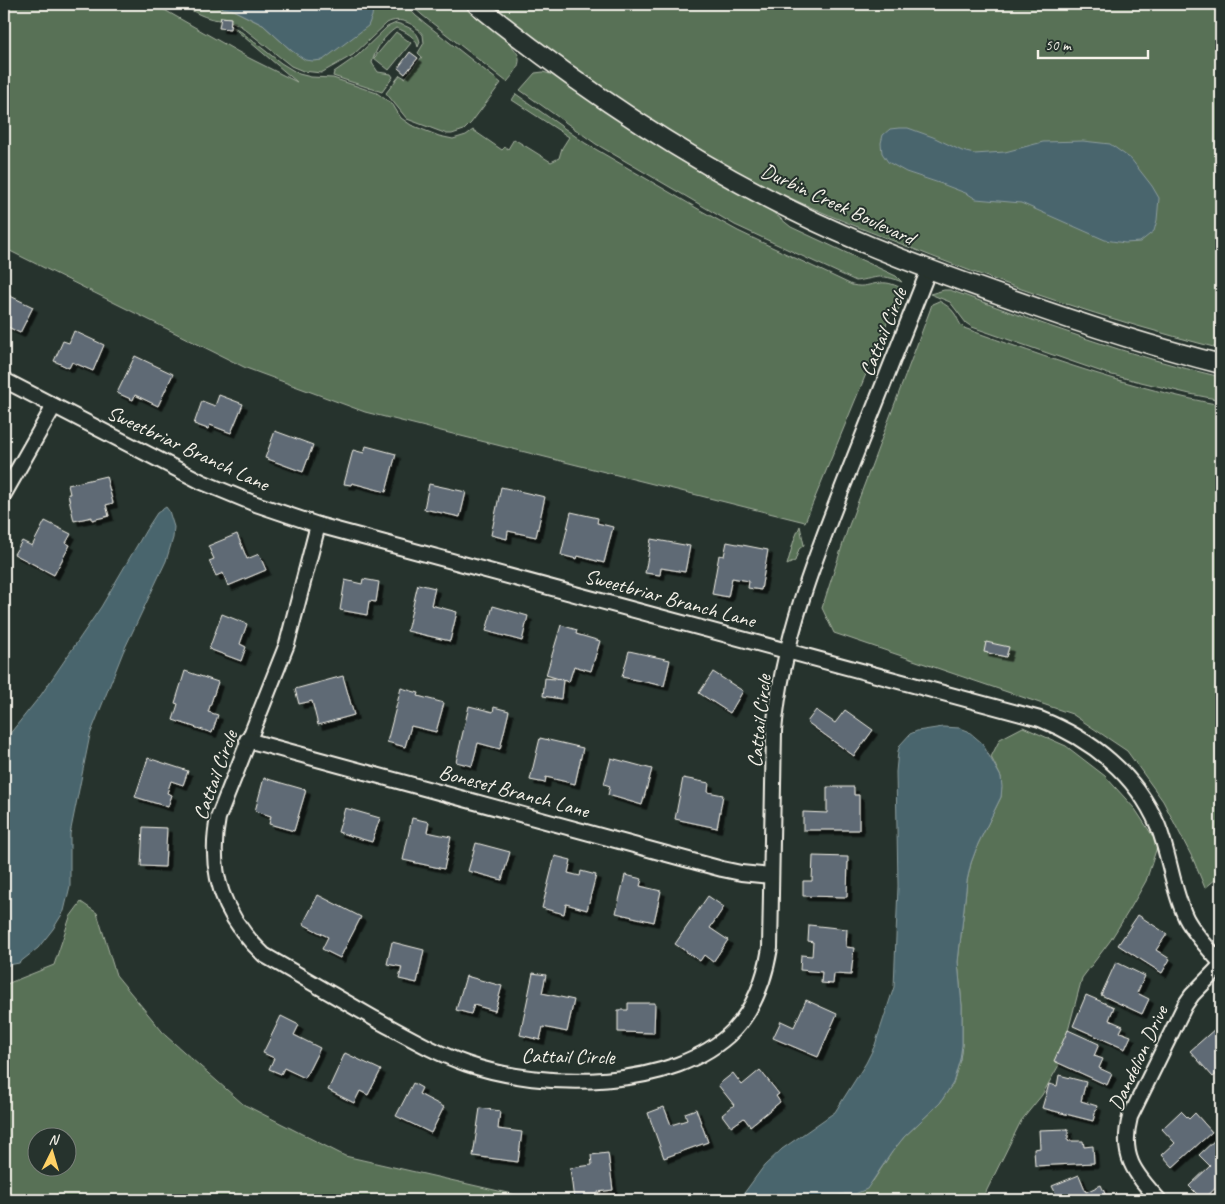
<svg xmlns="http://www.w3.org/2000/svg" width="1225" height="1204" viewBox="0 0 1225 1204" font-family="Caveat,sans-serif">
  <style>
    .green { fill: #587157; stroke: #a6b1a0; fill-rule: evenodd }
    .water { fill: #48656d; stroke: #8d9d9e }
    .building { fill: #5e6a74; stroke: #f4f1e8; filter: url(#shadow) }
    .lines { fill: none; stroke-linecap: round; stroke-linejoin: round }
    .minor-casing { stroke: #f4f1e8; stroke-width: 18 }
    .tertiary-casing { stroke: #f4f1e8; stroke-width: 21 }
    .minor { stroke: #26332d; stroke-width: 14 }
    .tertiary { stroke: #26332d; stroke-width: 18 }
    .labels { text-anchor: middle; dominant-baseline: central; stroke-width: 4; stroke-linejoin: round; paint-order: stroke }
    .street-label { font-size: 21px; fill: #f4f1e8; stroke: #26332d }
  </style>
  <defs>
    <filter id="shadow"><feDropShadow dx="4.5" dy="4.5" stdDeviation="0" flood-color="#0009"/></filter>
  </defs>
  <rect width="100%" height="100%" fill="#26332d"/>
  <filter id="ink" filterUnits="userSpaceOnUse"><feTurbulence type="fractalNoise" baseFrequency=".02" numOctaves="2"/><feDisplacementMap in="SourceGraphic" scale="10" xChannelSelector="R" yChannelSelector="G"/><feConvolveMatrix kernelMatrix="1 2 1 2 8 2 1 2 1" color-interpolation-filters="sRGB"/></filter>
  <g filter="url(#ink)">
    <!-- green -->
    <g class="green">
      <path d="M4 4H154L249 58 297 82 230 25 239 30 281 63 299 74 311 77 333 78 377 93 393 105 401 118 411 125 439 136 453 139 466 135 473 130 502 150 505 147 508 149 514 139 551 162 559 158 562 148 569 137 512 100 516 94 585 143 700 210 738 231 852 285C865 288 868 284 880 283 889 282 895 285 903 289L904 297 898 310 892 311 805 522 365 412 246 368 4 248Z"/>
      <path d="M182 4H211L217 7 233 10 263 25 292 51 373 8 371 4H405L416 16 501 83 471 123 464 130 452 134H447L407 119 386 93 400 75 405 78 422 57 418 53 424 43 423 35C415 24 400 16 387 23L353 55 321 73 303 71 291 66 241 26 230 21V18L221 17 220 20C206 19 193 12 182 4Z"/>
      <path d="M410 4C420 4 458 1 464 5 475 10 519 48 519 58 520 67 513 75 507 82L422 15Z"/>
      <path d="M491 4H1221V349C1109 320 998 284 891 240 836 219 782 196 730 168 645 121 566 65 491 4Z"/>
      <path d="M396 23C407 26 418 30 420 42L418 47C416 37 405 31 396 28 385 35 375 49 372 63L378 72 391 74 393 77 382 92 333 76 334 72 357 56 387 27Z"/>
      <path d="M396 32 411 43 389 70 374 58Z"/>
      <path d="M543 72 557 76 621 122 685 162 765 206 791 227 896 276 902 282C880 273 878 278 856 281L735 225 596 144 520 90 535 73Z"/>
      <path d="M944 290H950C1040 323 1128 356 1221 377V400L1190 394 1108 374 972 327 966 323 950 302 930 294Z"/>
      <path d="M939 301C945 304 951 308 955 314 958 319 959 324 964 328 1048 358 1133 389 1221 405V875L1205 888 1193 859 1163 801 1127 751 1072 714 834 633 822 608 848 528 930 310 932 304Z"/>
      <path d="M800 526 804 545 799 549 795 561 787 565 794 540Z"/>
      <path d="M1023 727 1066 746 1105 776 1135 809 1158 844 1146 881 1130 909 1110 941 1082 978 1059 1065 1042 1095 1021 1121 982 1200H816L845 1194H855L873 1181 892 1152 904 1137 940 1103 953 1083 960 1059 962 1045V1006L958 962 967 881 971 863 978 844 1001 797V777L991 757 1000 739Z"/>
      <path d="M81 902 97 913 116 975 166 1036 243 1104 345 1156 525 1197V1200H4V985L54 965 70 917ZM38 1136H68V1166H38Z"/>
    </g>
    <!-- water -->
    <g class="water">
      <path d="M211 4H371L373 8 372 16 368 26 323 60 313 61 305 60 292 51 263 25 233 10 217 7Z"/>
      <path d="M899 128H908L933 137 962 151 974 154 1005 152 1043 142 1083 141 1110 144 1131 159 1152 186 1159 198 1157 220 1154 231 1140 242 1125 243 1105 240 1021 203 976 199 968 194 942 184 906 172 888 162 882 153 881 143 883 135 890 129Z"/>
      <path d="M166 507 169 511 174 527 173 538 166 561 123 652 90 735 70 834V886L64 911 53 929 38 948 19 963 4 966V741L41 695 101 607 146 530 157 513Z"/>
      <path d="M943 727 960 728 968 731 982 743 1001 777 1002 787 1001 797 978 844 971 863 967 881 958 962 962 1006V1045L960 1059 953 1083 940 1103 904 1137 892 1152 867 1189 855 1194H845L816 1200H739L764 1166 782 1149 835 1112 866 1063 875 1045 894 987 898 886 896 772 898 751 900 745 910 734 917 731Z"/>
    </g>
    <!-- building -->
    <g class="building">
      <path d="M221 17 231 18 230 29 219 28Z"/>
      <path d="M410 52 418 58 405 74 398 68Z"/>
      <path d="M4 293 33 307 20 333 4 325Z"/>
      <path d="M74 331 104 345 93 371 72 362 69 368 54 361 63 341 69 343Z"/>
      <path d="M135 356 173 374 158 406 135 395 133 400 117 393Z"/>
      <path d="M219 395 243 404 231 433 210 425 208 429 194 424 202 401 215 406Z"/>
      <path d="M275 431 313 445 303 472 265 458Z"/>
      <path d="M366 446 396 454 386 492 352 483 351 485 344 484 353 450 364 453Z"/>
      <path d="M106 476 113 503 106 505 109 516 92 520V517L74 521 68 494H70L68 485Z"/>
      <path d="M429 484 466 492 460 517 424 509Z"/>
      <path d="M501 487 545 497 536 537 508 531 507 539 491 535Z"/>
      <path d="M571 512 598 518 597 523 613 527 604 563 578 556 577 559 561 555Z"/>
      <path d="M45 521 71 534 66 543 70 545 54 575 14 554 22 541 32 546Z"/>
      <path d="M237 534 247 559 259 554 266 570 228 586 223 573 216 576 209 561 214 559 208 546Z"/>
      <path d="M651 539 690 546 685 572 661 568 660 575 645 573Z"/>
      <path d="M727 542 768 550 761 590 748 588 749 581 732 578 728 597 712 594 719 555 724 556Z"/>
      <path d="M363 579 379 582 376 602 369 601 367 615 340 610 345 580 362 584Z"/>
      <path d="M418 584 435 588 431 605 457 612 450 641 407 631Z"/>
      <path d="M493 606 528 616 522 641 486 631Z"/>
      <path d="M222 614 247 624 240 644 246 647 241 661 209 649Z"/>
      <path d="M561 625 577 630 576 634 600 641 591 671 574 666 569 682 546 675Z"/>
      <path d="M986 642 1009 647 1006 657 984 652Z"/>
      <path d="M629 651 670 660 664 686 622 677Z"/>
      <path d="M185 671 218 682 208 712 218 715 212 733 173 720 178 704 175 703Z"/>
      <path d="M713 672 743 691 730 713 699 693Z"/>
      <path d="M343 676 354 715 318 725 312 701 299 704 295 689Z"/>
      <path d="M545 678 563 680 561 699 543 696Z"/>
      <path d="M401 688 419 693 418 696 444 703 436 732 411 726 405 747 387 742Z"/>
      <path d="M469 706 493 712 494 707 509 711 500 749 478 743 472 766 456 762Z"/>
      <path d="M816 710 835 723 845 710 873 730 854 756 807 722Z"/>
      <path d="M540 738 583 748 575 784 546 777 545 783 530 780Z"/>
      <path d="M148 758 188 771 183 785 171 781 167 793 172 795 168 807 135 797Z"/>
      <path d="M611 758 652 769 642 805 608 795 610 786 604 784Z"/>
      <path d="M264 778 306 790 294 831 269 824 271 816 255 811Z"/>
      <path d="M683 778 709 783 708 792 723 795 717 828 675 819Z"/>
      <path d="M827 787H854V795H859V830H803V812L827 813Z"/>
      <path d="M345 808 380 818 372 842 338 832Z"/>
      <path d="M412 818 429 822 427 832 451 837 444 869 403 860Z"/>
      <path d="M143 827 167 828 165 867 141 866Z"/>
      <path d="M476 843 510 852 502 880 468 871Z"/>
      <path d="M555 856 571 860 568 873 580 876 581 871 596 875 587 910 566 904 564 914 542 908Z"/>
      <path d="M813 856 848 857 847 897 803 896V881H812Z"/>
      <path d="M625 875 642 879 640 886 661 891 654 922 616 913Z"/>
      <path d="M318 895 361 917 340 958 322 949 328 937 303 924Z"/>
      <path d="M708 896 724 907 710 928 728 940 713 962 704 955 700 961 675 944Z"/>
      <path d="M1138 915 1167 934 1156 950 1170 959 1162 973 1118 945Z"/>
      <path d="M809 925 847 929 846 947 854 948 851 975 834 974 833 984 821 983 822 972 800 970 801 955 812 956 813 942 808 941Z"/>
      <path d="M392 942 424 950 417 983 399 979 402 967 387 964Z"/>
      <path d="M1116 962 1145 976 1137 993 1149 999 1142 1014 1101 995Z"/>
      <path d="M533 973 546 975 542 993 574 1000 567 1032 543 1027 540 1040 520 1035Z"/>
      <path d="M466 976 502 986 495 1011 474 1005 471 1014 456 1010Z"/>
      <path d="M1086 995 1114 1007 1109 1020 1123 1026 1120 1032 1131 1036 1125 1049 1073 1026Z"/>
      <path d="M806 1000 837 1014 818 1057 773 1038 781 1021 794 1027Z"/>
      <path d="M628 1003H655L654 1033 618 1032V1010H628Z"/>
      <path d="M281 1016 299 1025 294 1035 320 1048 305 1078 284 1068 281 1074 269 1069 274 1058 263 1053Z"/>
      <path d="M1216 1028 1221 1034V1070L1213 1077 1190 1051Z"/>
      <path d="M1068 1030 1099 1044 1094 1056 1103 1059 1099 1068 1112 1074 1107 1085 1054 1061Z"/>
      <path d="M345 1053 381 1070 368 1095 360 1091 354 1103 328 1090Z"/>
      <path d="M760 1070 779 1094 776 1096 780 1102 750 1126 744 1118 731 1127 722 1115 734 1105 718 1085 733 1073 742 1085Z"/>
      <path d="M1059 1075 1086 1082 1081 1101 1097 1106 1093 1121 1042 1108 1049 1084 1057 1086Z"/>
      <path d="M413 1083 422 1088 419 1094 444 1107 431 1133 396 1116Z"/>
      <path d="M664 1107 671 1125 687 1120 685 1113 696 1109 708 1142 664 1158 648 1113Z"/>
      <path d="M480 1108 500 1111 498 1129 522 1132 518 1162 473 1156Z"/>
      <path d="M1181 1111 1189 1119 1195 1113 1212 1132 1173 1167 1162 1155 1175 1143 1162 1129Z"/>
      <path d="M1068 1129V1141H1083L1084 1147 1093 1146 1094 1163 1035 1166 1034 1149 1040 1148 1039 1130Z"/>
      <path d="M1217 1138 1221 1143V1183L1203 1200 1189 1186 1210 1166 1199 1155Z"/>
      <path d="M608 1153 613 1190 598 1192 599 1197 574 1200 570 1168 592 1165 591 1155Z"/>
      <path d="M1079 1175 1086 1192 1101 1185 1108 1200H1052L1058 1198 1052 1186Z"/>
    </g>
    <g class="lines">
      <defs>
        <g id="minor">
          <path d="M4 380 202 482 253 503 318 525 1040 719C1091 739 1136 774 1158 826 1170 856 1172 889 1186 918 1195 935 1209 949 1221 963"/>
          <path d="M4 494 54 406"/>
          <path d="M318 525 287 644 218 818C207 873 224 917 264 955 301 976 338 998 375 1019 405 1035 435 1053 467 1064 543 1090 674 1091 734 1030 755 1007 765 979 770 948L774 731C782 639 817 552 851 466 877 401 903 335 929 269"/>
          <path d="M247 740 722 869 741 873 771 876"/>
          <path d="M1159 1200C1134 1173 1120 1156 1130 1117L1185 1005 1192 995 1221 965"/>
        </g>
        <path id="tertiary" d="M476 4C574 83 678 154 791 210 861 245 935 272 1009 298 1079 323 1149 346 1221 364"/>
      </defs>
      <!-- minor casing -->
      <use href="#minor" class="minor-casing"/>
      <!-- tertiary casing -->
      <use href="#tertiary" class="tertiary-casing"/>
      <!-- minor -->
      <use href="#minor" class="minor"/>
      <!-- tertiary -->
      <use href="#tertiary" class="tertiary"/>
    </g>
  </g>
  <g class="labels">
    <!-- street labels -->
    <g class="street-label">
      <text transform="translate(838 204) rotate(25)">Durbin Creek Boulevard</text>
      <text transform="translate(883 332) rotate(-68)">Cattail Circle</text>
      <text transform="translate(188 448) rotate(25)">Sweetbriar Branch Lane</text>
      <text transform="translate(670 598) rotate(15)">Sweetbriar Branch Lane</text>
      <text transform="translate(759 721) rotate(-84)">Cattail Circle</text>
      <text transform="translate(215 775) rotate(-70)">Cattail Circle</text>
      <text transform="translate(514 791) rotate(15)">Boneset Branch Lane</text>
      <text transform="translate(568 1056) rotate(1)">Cattail Circle</text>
      <text transform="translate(1138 1058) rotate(-65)">Dandelion Drive</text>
    </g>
  </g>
  <!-- margin -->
  <rect width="1225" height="1204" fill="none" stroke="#26332d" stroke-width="20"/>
  <rect x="10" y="10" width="1205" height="1184" fill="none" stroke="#f4f1e8" stroke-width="2" filter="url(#ink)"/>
  <!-- north arrow -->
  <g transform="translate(52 1152) rotate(5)"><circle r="24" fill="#26332d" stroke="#787f78"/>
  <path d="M0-4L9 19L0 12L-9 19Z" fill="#ffd166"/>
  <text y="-8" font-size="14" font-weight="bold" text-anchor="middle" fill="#f4f1e8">N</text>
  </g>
  <!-- scale -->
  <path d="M1038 50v8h110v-8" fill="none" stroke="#f4f1e8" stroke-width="2.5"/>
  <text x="1045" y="50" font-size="15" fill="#f4f1e8" stroke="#26332d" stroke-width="4" paint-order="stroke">50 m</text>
</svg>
